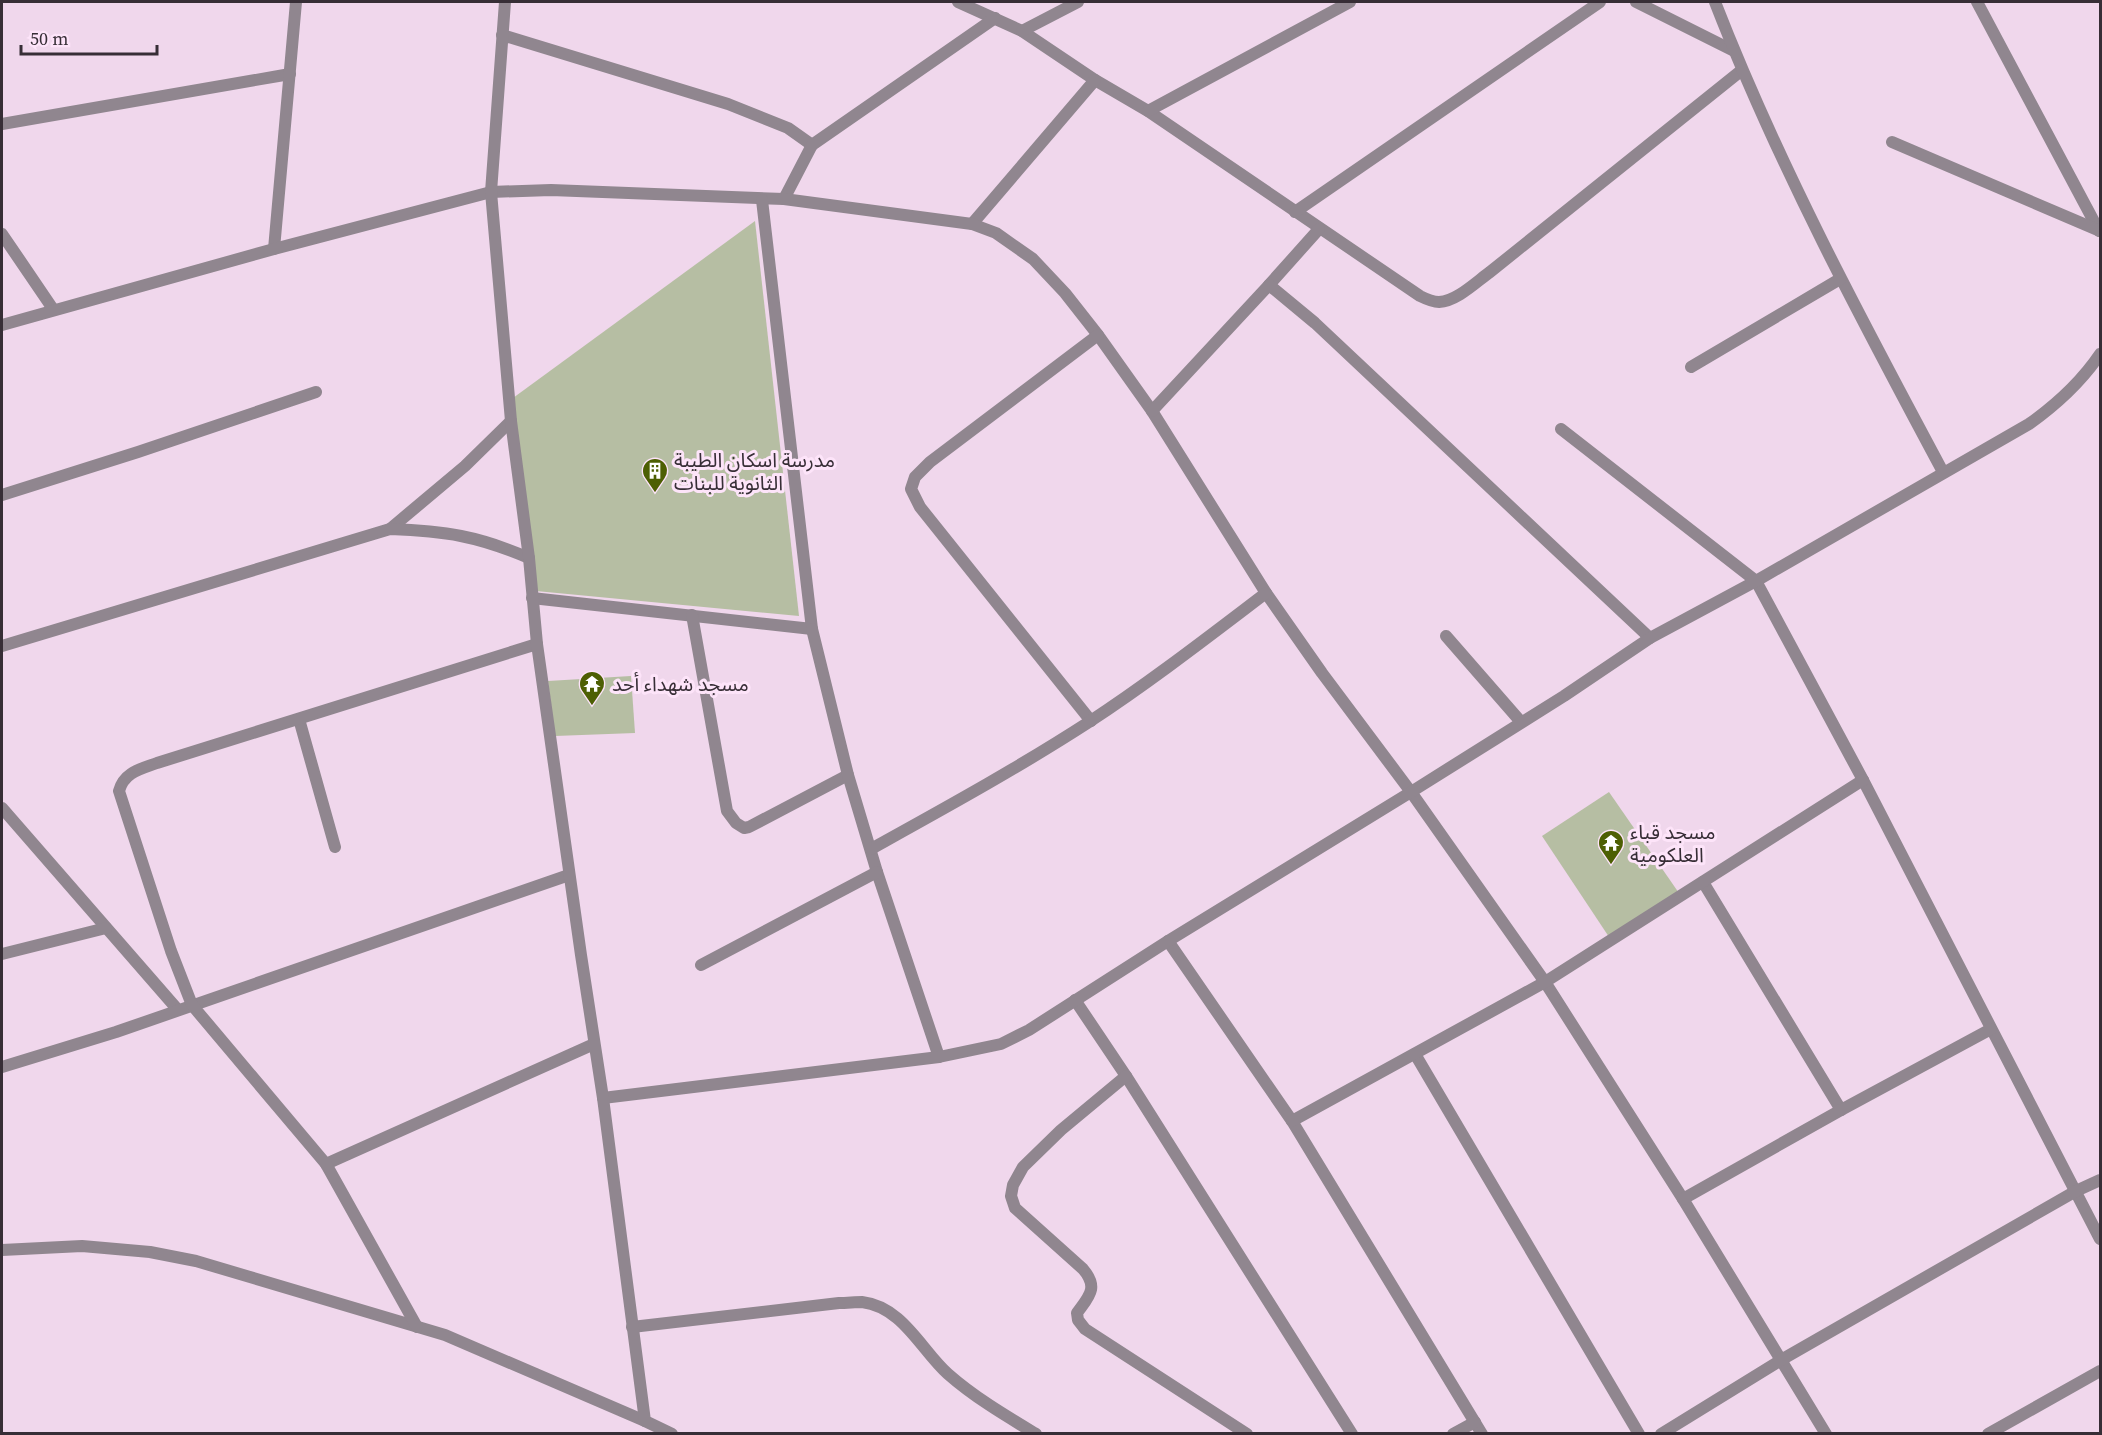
<svg xmlns="http://www.w3.org/2000/svg" width="2102" height="1435" viewBox="0 0 2102 1435" font-family="'Source Serif 4','Noto Sans Arabic',serif">
  <style>
    .building { fill: #b6bea3 }
    .lines { fill: none; stroke-linecap: round; stroke-linejoin: round }
    .minor { stroke: #90868f; stroke-width: 12 }
    .tertiary { stroke: #90868f; stroke-width: 12 }
    .labels { text-anchor: middle; dominant-baseline: central; stroke-width: 6; stroke-linejoin: round; paint-order: stroke }
    .poi-label { font-size: 20px; fill: #372e36; stroke: #fde4f9; text-anchor: start }
  </style>
  <rect width="100%" height="100%" fill="#f0d7ec"/>
  <!-- building -->
  <g class="building">
    <path d="M755 221 799 616 536 591 513 398Z"/>
    <path d="M631 676 635 733 555 736 548 681Z"/>
    <path d="M1609 792 1681 896 1611 940 1542 836Z"/>
  </g>
  <g class="lines">
    <!-- minor -->
    <g class="minor">
      <path d="M958 2 1022 31 1095 80 1148 111 1420 296C1426 299 1433 302 1439 302 1457 301 1476 282 1490 272L1742 70"/>
      <path d="M1636 2 1734 51"/>
      <path d="M1715 2C1778 164 1861 319 1943 472"/>
      <path d="M1977 2 2099 231"/>
      <path d="M1022 31 1078 2"/>
      <path d="M502 35 728 104 788 128 812 145 784 199"/>
      <path d="M1148 111 1350 2"/>
      <path d="M2 124 290 74"/>
      <path d="M1892 142 2100 231"/>
      <path d="M812 145 995 18"/>
      <path d="M1295 212 1600 2"/>
      <path d="M972 224 1095 80"/>
      <path d="M2 234 53 309"/>
      <path d="M274 249 296 2"/>
      <path d="M1269 285 1319 229"/>
      <path d="M2 325 274 249 491 192 551 190 784 199 972 224 996 233 1033 259 1065 293 1098 335 1152 411 1266 593 1322 673 1411 792 1545 982 1683 1199 1826 1434"/>
      <path d="M1691 367 1840 279"/>
      <path d="M1152 411 1269 285 1315 323 1650 638"/>
      <path d="M1561 429 1756 581 1863 780 2100 1239"/>
      <path d="M2 495 138 452 316 392"/>
      <path d="M390 529 465 466 511 421"/>
      <path d="M532 598 812 629 762 200"/>
      <path d="M692 615 727 811 736 823 744 828 749 827 848 775"/>
      <path d="M812 629 848 775 877 872 939 1057"/>
      <path d="M1446 636 1521 722"/>
      <path d="M2 646 390 529C445 531 478 536 529 558"/>
      <path d="M299 719 335 847"/>
      <path d="M1091 721 920 507 911 489 915 477 930 462 1098 335"/>
      <path d="M2 808 178 1010"/>
      <path d="M871 849C945 808 1018 768 1089 722 1150 682 1208 637 1266 593"/>
      <path d="M1703 882 1841 1110"/>
      <path d="M1168 941 1292 1121 1482 1434"/>
      <path d="M2 954 106 928"/>
      <path d="M701 965 877 872"/>
      <path d="M1075 1000 1126 1076 1352 1434"/>
      <path d="M1415 1054 1639 1434"/>
      <path d="M2 1067 116 1032 569 875"/>
      <path d="M1126 1076 1061 1130 1023 1167 1013 1185 1011 1196 1015 1208 1083 1269C1099 1288 1089 1296 1077 1313L1078 1320 1085 1329 1247 1434"/>
      <path d="M603 1098 939 1057 1001 1044 1029 1030 1168 941 1411 792 1564 696 1650 638 1756 581 2029 424C2057 404 2081 382 2100 354"/>
      <path d="M1292 1121 1545 982 1863 780"/>
      <path d="M326 1164 594 1044"/>
      <path d="M1683 1199 1841 1110 1991 1029"/>
      <path d="M2 1250 82 1246 150 1252 196 1261 445 1335 645 1421"/>
      <path d="M417 1327 326 1164 192 1005 171 951 119 791C124 772 141 769 157 763L537 644"/>
      <path d="M632 1327 839 1303C847 1303 855 1302 862 1302 903 1307 921 1350 948 1374 974 1397 1006 1416 1036 1434"/>
      <path d="M1453 1434 1475 1422"/>
      <path d="M1661 1434 1781 1360 2076 1191 2100 1180"/>
      <path d="M1988 1434 2100 1371"/>
    </g>
    <!-- tertiary -->
    <path class="tertiary" d="M505 2 491 192 511 421 529 558 537 644 581 955 603 1098 645 1421 672 1434"/>
  </g>
  <!-- icons -->
  <defs>
    <symbol id="building-pin" viewBox="-11 -11 22 30"><path d="M0 17L-7.5 6A9.5 9.5 0 1 1 7.5 6Z" fill="#4d5f03" stroke="#fde4f9"/><path d="M-4-6H4V6H1V3H-1V6H-4ZM-2.5-4.3h1.7v1.8h-1.7ZM.8-4.3h1.7v1.8H.8ZM-2.5-1h1.7V.8h-1.7ZM.8-1h1.7V.8H.8Z" fill="#fff"/></symbol>
    <symbol id="temple-pin" viewBox="-11 -11 22 30"><path d="M0 17L-7.5 6A9.5 9.5 0 1 1 7.5 6Z" fill="#4d5f03" stroke="#fde4f9"/><path d="M0-6L5-2H3V0L6.5 2.5H4V6H1.5V3h-3V6H-4V2.5H-6.5L-3 0V-2H-5Z" fill="#fff"/></symbol>
  </defs>
  <g fill-rule="evenodd">
    <use href="#building-pin" x="640" y="456" width="30" height="40"/>
    <use href="#temple-pin" x="577" y="669" width="30" height="40"/>
    <use href="#temple-pin" x="1596" y="828" width="30" height="40"/>
  </g>
  <g class="labels">
    <!-- poi labels -->
    <g class="poi-label">
      <text x="674" y="460">مدرسة اسكان الطيبة<tspan x="674" dy="23">الثانوية للبنات</tspan></text>
      <text x="612" y="684">مسجد شهداء أحد</text>
      <text x="1630" y="832">مسجد قباء<tspan x="1630" dy="23">العلكومية</tspan></text>
    </g>
  </g>
  <!-- border -->
  <rect width="2102" height="1435" fill="none" stroke="#372e36" stroke-width="6"/>
  <!-- scale -->
  <path d="M21 45v9h136v-9" fill="none" stroke="#372e36" stroke-width="3"/>
  <text x="30" y="45" font-size="18" fill="#372e36" stroke="#fde4f9" stroke-width="4.5" paint-order="stroke">50 m</text>
</svg>
